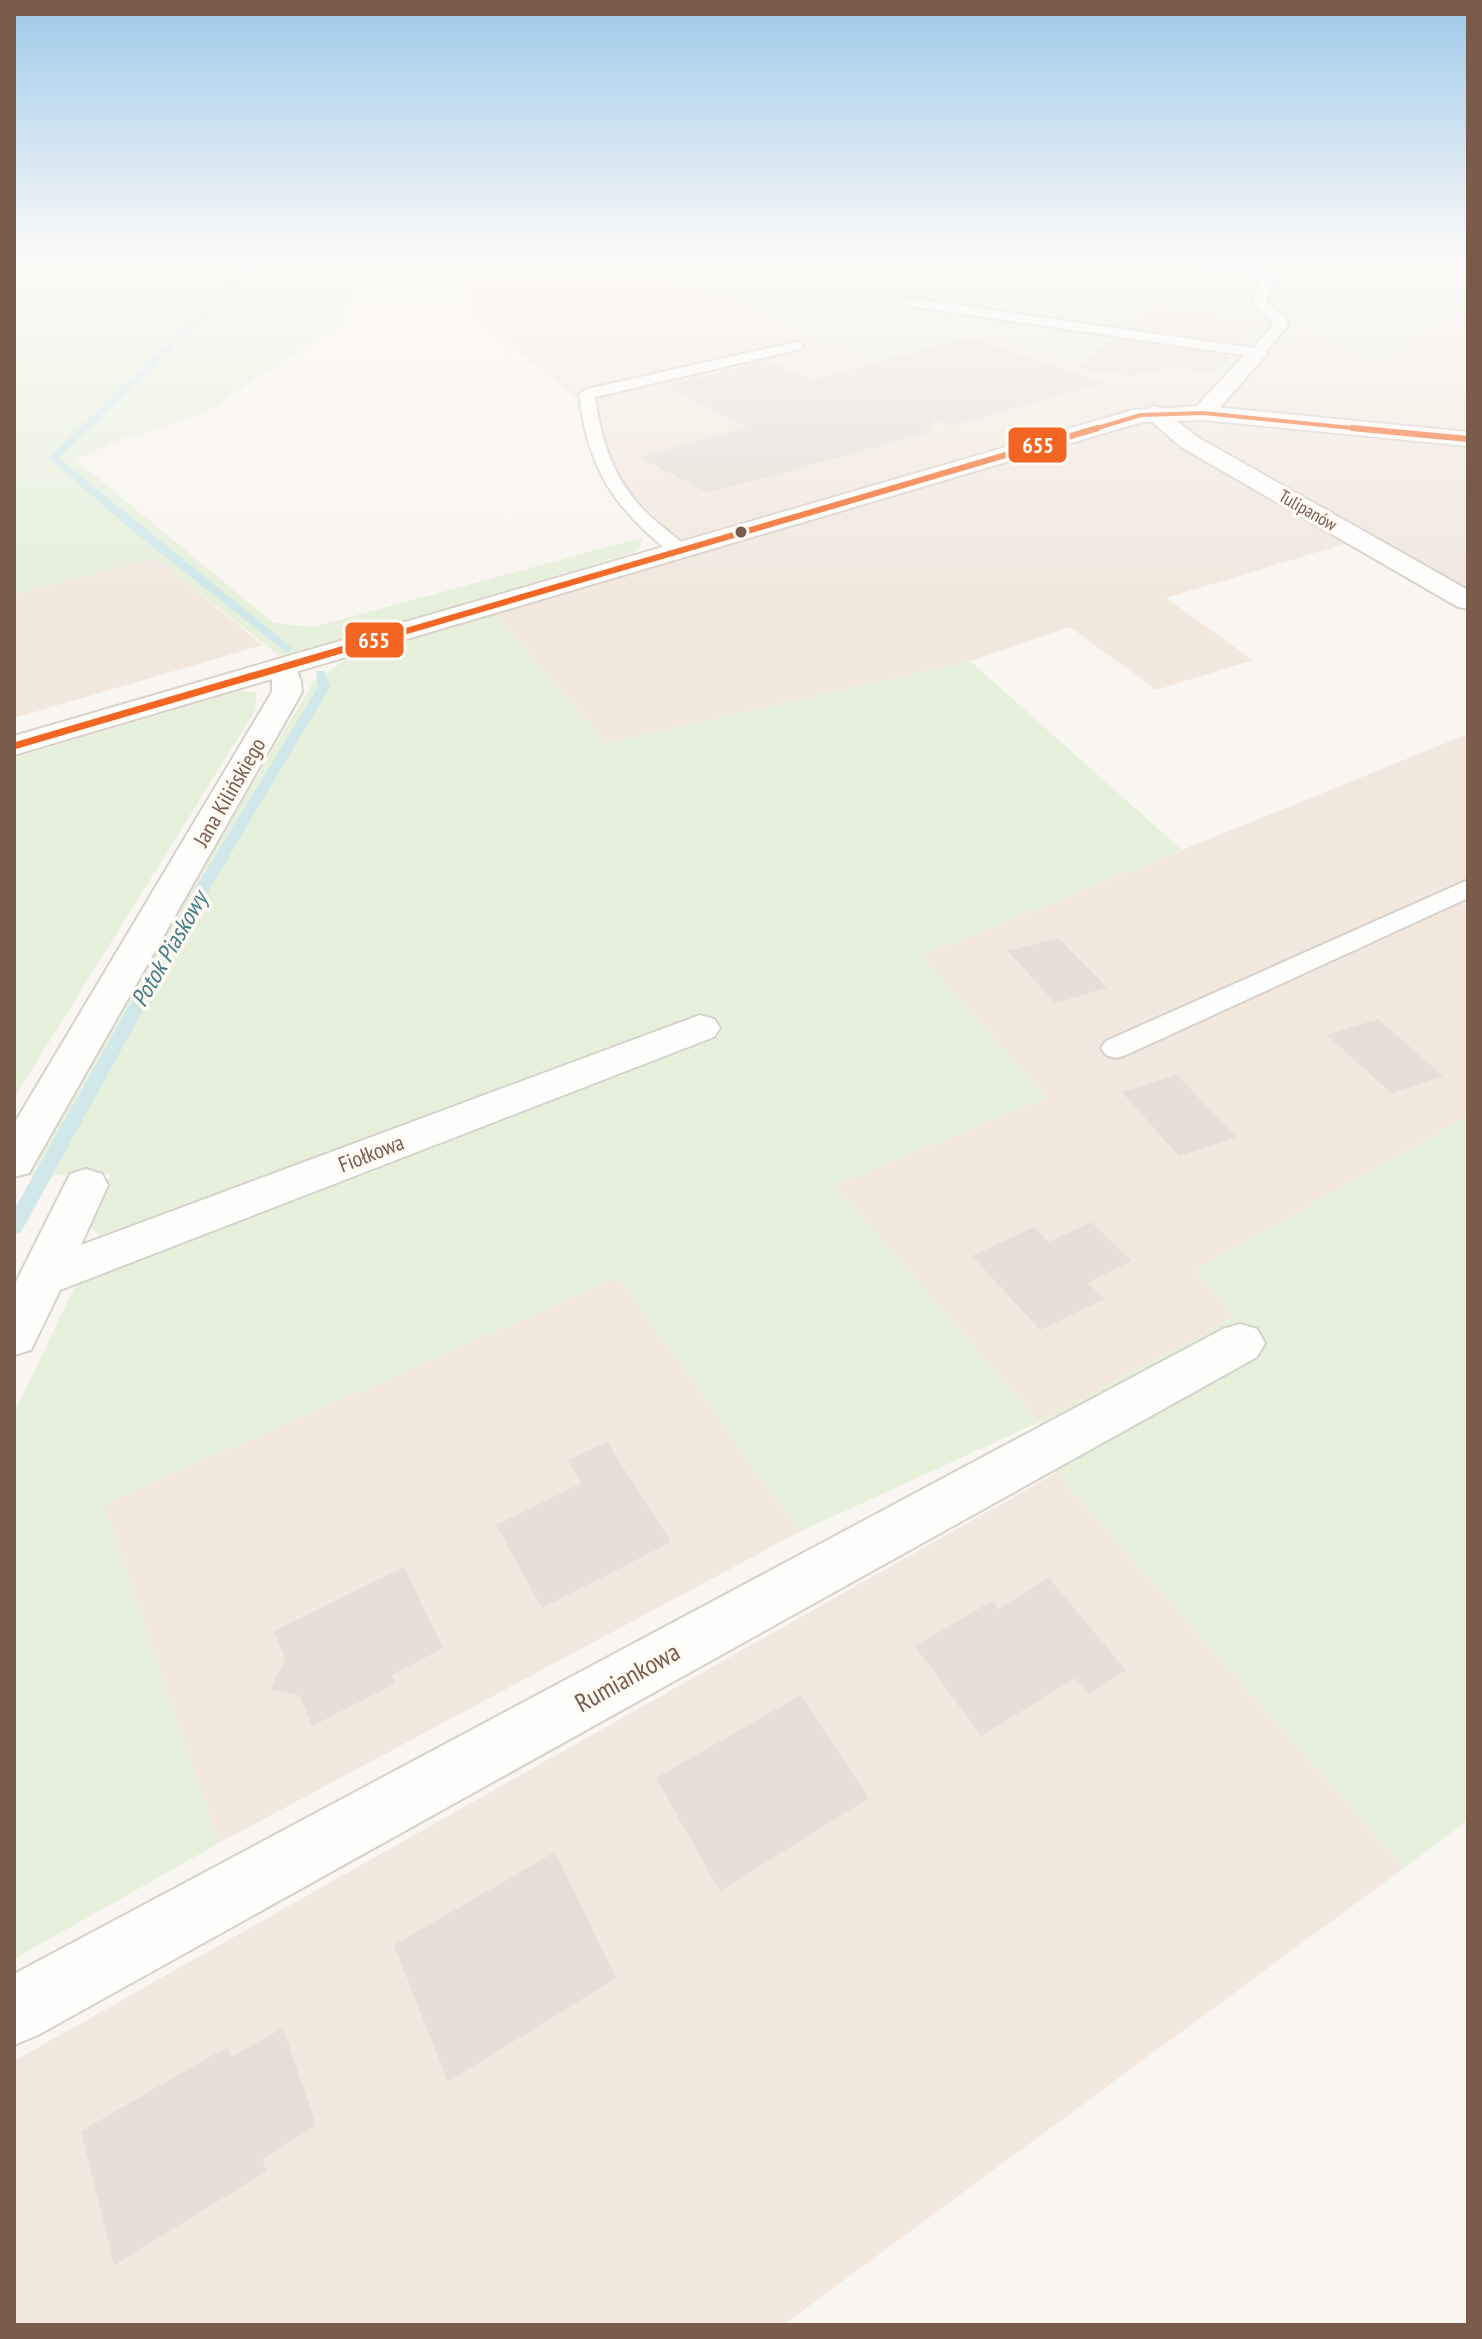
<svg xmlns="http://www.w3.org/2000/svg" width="1482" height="2339" viewBox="0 0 1482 2339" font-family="'PT Sans Narrow',sans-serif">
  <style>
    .residential { fill: #f2e8de }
    .green { fill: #e7f0db }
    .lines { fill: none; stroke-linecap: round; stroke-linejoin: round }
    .stream { fill: #d0e8ea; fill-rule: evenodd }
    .building { fill: #e6ded7 }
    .lane-casing { stroke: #d7d1cb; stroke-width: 4 }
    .street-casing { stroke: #d7d1cb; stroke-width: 4 }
    .secondary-casing { stroke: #d9d2cb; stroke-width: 4 }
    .lane { fill: #fefefd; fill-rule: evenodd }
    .street { fill: #fefefd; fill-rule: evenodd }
    .secondary { fill: #fefefd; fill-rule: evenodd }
    .bus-1-far2-casing { stroke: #fffaf3; stroke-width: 7 }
    .bus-1-far1-casing { stroke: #fffaf3; stroke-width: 9 }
    .bus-1-casing { stroke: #fffaf3; stroke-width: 11 }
    .bus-1-far2 { stroke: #f26522; stroke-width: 4 }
    .bus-1-far1 { stroke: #f26522; stroke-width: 6 }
    .bus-1 { stroke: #f26522; stroke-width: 7 }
    .bus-dot { fill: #7a5c4d; stroke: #fffaf3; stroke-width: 3 }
    .labels { text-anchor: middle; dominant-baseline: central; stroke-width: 7; stroke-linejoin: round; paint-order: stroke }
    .far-street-label { font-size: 18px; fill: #7a5c4d; stroke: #fffaf3 }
    .street-label { font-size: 22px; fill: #7a5c4d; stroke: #fffaf3 }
    .water-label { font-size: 24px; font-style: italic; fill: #437c86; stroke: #fffaf3 }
    .near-street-label { font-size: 26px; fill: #7a5c4d; stroke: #fffaf3 }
    .line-badge { stroke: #fffaf3; stroke-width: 3 }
    .badge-label { font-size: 22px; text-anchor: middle; font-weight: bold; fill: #fff }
  </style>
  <rect width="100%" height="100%" fill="#f9f5f0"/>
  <!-- residential -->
  <g class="residential">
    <path d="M464 280 661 281 725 296 875 362 984 331 1074 364 1098 354 1212 360 1227 340 1298 328 1377 361 1468 306V588L1374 535 1166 598 1253 660 1156 690 1070 627 970 661 607 743 494 614 691 557 615 474 577 399 473 314Z"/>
    <path d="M155 558 263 645 14 718V594Z"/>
    <path d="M1468 734V1116L1195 1270 1234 1317 1039 1422 834 1185 1047 1098 921 956Z"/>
    <path d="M619 1277 799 1532 219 1843 103 1504Z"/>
    <path d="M1056 1473 1404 1868 783 2325H14V2061Z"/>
  </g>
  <!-- green -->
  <g class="green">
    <path d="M14 260H1421L1468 269V306L1377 361 1298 328 1280 347 1227 341 1212 359 1235 363 1222 375 1098 354 1074 364 984 331 875 362 725 296 661 281 464 280 465 284H394L352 295 336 326 209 411 115 442 76 460 274 623 314 627 644 537 638 551 282 658 155 558 14 594Z"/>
    <path d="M494 614 607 743 970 661 1182 850 922 956 1047 1098 835 1185 1039 1422 1234 1317 1195 1270 1468 1116V1820L1404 1868 1056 1473 1039 1422 799 1532 618 1278 104 1504 219 1843 14 1959V1413L78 1280 720 1033 703 1012 99 1236 87 1222 110 1174 29 1176 120 1005 314 681 347 659Z"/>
    <path d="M240 691 257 692 255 711 14 1098V758Z"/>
  </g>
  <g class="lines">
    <!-- stream -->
    <g class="stream">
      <path d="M255 260H263L59 458 291 647V651L287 653 135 533 48 458Z"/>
      <path d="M316 671H324L330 687 211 887 21 1232 14 1234V1210L196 887 318 687Z"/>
    </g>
  </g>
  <!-- building -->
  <g class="building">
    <path d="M1152 306 1264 323 1243 344 1127 327Z"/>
    <path d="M970 337 1104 383 951 426 935 419 926 433 708 493 639 457 748 427 667 386 767 360 811 380Z"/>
    <path d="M1113 339 1231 356 1213 374 1172 366 1132 376 1078 368Z"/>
    <path d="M1058 938 1107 988 1055 1003 1008 951Z"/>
    <path d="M1378 1019 1443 1076 1391 1093 1327 1035Z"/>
    <path d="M1177 1075 1236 1137 1179 1156 1122 1092Z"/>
    <path d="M1091 1222 1131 1261 1088 1283 1104 1299 1040 1330 972 1256 1034 1227 1049 1242Z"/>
    <path d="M607 1442 671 1542 542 1608 496 1525 582 1483 568 1460Z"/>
    <path d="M404 1567 443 1648 392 1675 395 1684 312 1726 300 1696 270 1689 285 1659 274 1631Z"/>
    <path d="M1049 1578 1126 1670 1089 1694 1075 1678 981 1736 915 1646 992 1601 998 1609Z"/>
    <path d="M801 1695 869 1798 720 1891 656 1778Z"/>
    <path d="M555 1852 616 1978 448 2082 394 1945Z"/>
    <path d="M283 2028 316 2125 262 2159 267 2171 114 2265 81 2131 227 2047 231 2057Z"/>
  </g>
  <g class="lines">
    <defs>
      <g id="lane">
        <path d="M1176 260H1201L1272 272 1276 279 1266 302 1286 318 1288 325 1262 356 1257 357 909 306 902 302 909 298 1253 348 1274 324 1252 303 1262 278 1182 264Z"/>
        <path d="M796 342 803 346 801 349 595 397C601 442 614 481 647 513 659 526 677 536 688 550L679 556 672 554C614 508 588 469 579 394L587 389Z"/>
        <path d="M1468 880V898L1126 1055 1116 1058 1106 1055 1101 1048 1106 1041Z"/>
      </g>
      <g id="street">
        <path d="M1257 347 1267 353 1264 357 1211 418H1195L1192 413 1195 408 1250 349Z"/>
        <path d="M1153 406 1161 408 1197 437 1468 590V609L1458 607 1181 447 1142 413Z"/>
        <path d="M281 659 291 662C298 672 302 680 302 692L29 1173 14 1177V1124L272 692V680L266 668 271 662Z"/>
        <path d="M700 1015 714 1019 720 1028 714 1037 60 1290 31 1350 14 1355V1286L70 1174 86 1169 102 1174 108 1185 81 1245Z"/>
        <path d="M1240 1324 1257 1329 1265 1343 1257 1357 38 2035 14 2045V1974L1223 1329Z"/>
      </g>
      <path id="secondary" d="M1203 406 1468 432V446L1203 420 1142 422 14 755V736L1133 410Z"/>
    </defs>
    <!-- lane casing -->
    <use href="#lane" class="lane-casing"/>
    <!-- street casing -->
    <use href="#street" class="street-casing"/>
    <!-- secondary casing -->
    <use href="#secondary" class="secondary-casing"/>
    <!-- lane -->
    <use href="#lane" class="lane"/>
    <!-- street -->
    <use href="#street" class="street"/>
    <!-- secondary -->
    <use href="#secondary" class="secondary"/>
    <defs>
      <path id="bus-1-far2" d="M1091 430 1141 415 1203 413 1372 430"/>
      <g id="bus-1-far1">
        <path d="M1352 428 1468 439"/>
        <path d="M352 647 1098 428"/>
      </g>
      <path id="bus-1" d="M14 746 358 645"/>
    </defs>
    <!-- bus-1-far2 casing -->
    <use href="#bus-1-far2" class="bus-1-far2-casing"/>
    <!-- bus-1-far1 casing -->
    <use href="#bus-1-far1" class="bus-1-far1-casing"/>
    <!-- bus-1 casing -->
    <use href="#bus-1" class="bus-1-casing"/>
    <!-- bus-1-far2 -->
    <use href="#bus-1-far2" class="bus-1-far2"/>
    <!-- bus-1-far1 -->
    <use href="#bus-1-far1" class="bus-1-far1"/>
    <!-- bus-1 -->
    <use href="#bus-1" class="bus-1"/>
  </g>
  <!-- sky -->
  <linearGradient id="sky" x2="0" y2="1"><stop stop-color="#9ec9e9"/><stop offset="0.44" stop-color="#fcfaf8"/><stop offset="1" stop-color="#fcfaf8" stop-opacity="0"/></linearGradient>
  <rect width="1482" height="587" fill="url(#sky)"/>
  <!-- markers -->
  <circle class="bus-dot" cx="741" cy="532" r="7"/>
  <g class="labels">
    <!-- far-street labels -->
    <g class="far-street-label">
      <text transform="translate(1308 510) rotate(30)">Tulipanów</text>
    </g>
    <!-- street labels -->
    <g class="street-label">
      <text transform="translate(229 792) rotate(-60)">Jana Kilińskiego</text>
      <text transform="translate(371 1153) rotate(-21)">Fiołkowa</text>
    </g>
    <!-- water labels -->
    <g class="water-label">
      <text transform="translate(169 949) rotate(-60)">Potok Piaskowy</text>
    </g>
    <!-- near-street labels -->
    <g class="near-street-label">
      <text transform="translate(627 1677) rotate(-29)">Rumiankowa</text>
    </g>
  </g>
  <g class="line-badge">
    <rect x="1007" y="426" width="61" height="38" rx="8" fill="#f26522"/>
    <rect x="344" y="621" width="61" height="38" rx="8" fill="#f26522"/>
  </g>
  <g class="badge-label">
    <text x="1038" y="453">655</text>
    <text x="374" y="648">655</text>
  </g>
  <!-- border -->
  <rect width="1482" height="2339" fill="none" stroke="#7a5c4d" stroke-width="32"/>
</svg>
